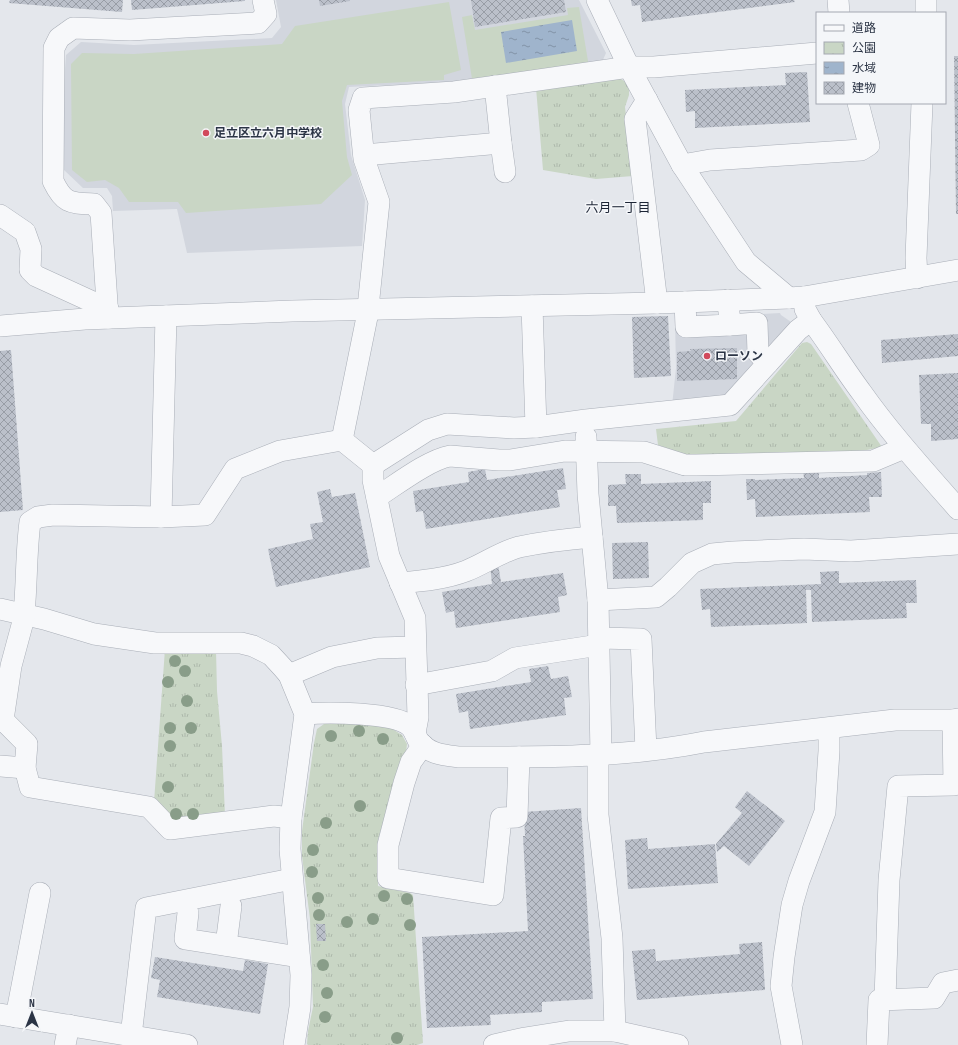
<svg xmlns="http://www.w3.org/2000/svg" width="958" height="1045" viewBox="0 0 958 1045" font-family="'Sofia Sans Condensed','Noto Sans JP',sans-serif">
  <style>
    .built { fill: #d2d6de }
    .grass { fill: #c9d6c5 }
    .park { fill: url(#park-tufts) }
    .water { fill: url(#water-ripples) }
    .building { fill: url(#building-cross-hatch) }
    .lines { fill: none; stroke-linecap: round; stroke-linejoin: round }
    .minor-casing { stroke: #a9aeb7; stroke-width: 22 }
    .minor { stroke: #f7f8fa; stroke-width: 21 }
    .tree { fill: #899d89 }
    .poi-dot { fill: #d1495b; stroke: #f4f6f9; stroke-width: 1.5 }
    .labels { text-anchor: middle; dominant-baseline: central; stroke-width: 3; stroke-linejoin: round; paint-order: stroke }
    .poi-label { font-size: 12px; font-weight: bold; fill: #2b3445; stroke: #f4f6f9; text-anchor: start }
    .neighbourhood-label { font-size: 13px; fill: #1d2536; stroke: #f4f6f9 }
  </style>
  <defs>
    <pattern id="park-tufts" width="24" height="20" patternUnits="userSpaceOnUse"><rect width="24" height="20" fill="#c9d6c5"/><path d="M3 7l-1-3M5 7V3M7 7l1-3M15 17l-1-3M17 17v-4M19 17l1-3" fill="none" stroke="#adb8ab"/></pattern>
    <pattern id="water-ripples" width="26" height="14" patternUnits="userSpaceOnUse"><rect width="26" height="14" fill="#9fb4cc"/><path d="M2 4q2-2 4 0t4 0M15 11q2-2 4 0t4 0" fill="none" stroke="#8293a7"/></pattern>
    <pattern id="building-cross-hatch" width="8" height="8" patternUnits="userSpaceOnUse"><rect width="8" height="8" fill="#bbc0ca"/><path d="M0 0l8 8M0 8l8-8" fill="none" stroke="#989da6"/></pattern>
  </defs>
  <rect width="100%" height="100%" fill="#e4e7ec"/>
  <!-- built -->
  <g class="built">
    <path d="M276 0H579L606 53 602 62 469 81 349 87 345 104 351 155 365 200 362 246 187 253 177 209 113 211 112 196 107 188H83L64 170 62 111 66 55 81 42 134 45 272 38 281 27Z"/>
    <path d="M780 313 781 315 794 324 730 401 672 406 676 368 675 319Z"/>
  </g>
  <!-- grass -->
  <g class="grass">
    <path d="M449 2 461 70 444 75V80L347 85 342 101 347 157 352 175 321 204 186 213 178 202H129L119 188 105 180 87 182 72 170 71 64 82 53 134 54 282 44 295 26Z"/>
    <path d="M579 7 589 67 473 85 462 17 472 15 475 30 568 15 567 8Z"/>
  </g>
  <!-- park -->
  <g class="park">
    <path d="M619 78 626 82 629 89V95L625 107 633 176 596 179 543 170 536 88Z"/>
    <path d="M807 342 811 344 882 447 862 451 688 456 658 445 656 429 736 421 802 343Z"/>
    <path d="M165 649 216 650 217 691 222 746 225 815 175 822 154 802Z"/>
    <path d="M324 724H363L391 728 402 735 407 744 406 753 399 768 378 840V886L410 893 413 895 423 1043 417 1045H308L307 1044 308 1031 313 1007 310 919 302 856V831L314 743 317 729Z"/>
  </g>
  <!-- water -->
  <path class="water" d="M572 20 577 51 506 63 501 32Z"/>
  <!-- building -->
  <g class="building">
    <path d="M10 0H123L122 12 9 3Z"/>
    <path d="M131 0H245V1L132 10Z"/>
    <path d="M319 0H350V1L320 6Z"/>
    <path d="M471 0H564L566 12 475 27Z"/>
    <path d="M631 0H794L795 2 642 22 640 5 632 6Z"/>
    <path d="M954 56H958V214H956Z"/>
    <path d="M807 72 810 122 695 128V111L686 112 685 90 786 85 785 73Z"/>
    <path d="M668 316 671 376 634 378 632 317Z"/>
    <path d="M958 334V356L882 363 881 340Z"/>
    <path d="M737 348V379L677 381V352L691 351 690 349Z"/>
    <path d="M11 350 23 510 0 512V351Z"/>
    <path d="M958 373V439L931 441V424H921L919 375Z"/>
    <path d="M563 468 566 489 557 490 560 507 426 529 423 511 416 512 413 491 469 482 468 472 485 469 487 480Z"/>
    <path d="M803 469H819V478L867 475V473L881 472 882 497H869L870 512 756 517 755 499 747 500 746 479H755V480L804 478Z"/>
    <path d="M625 474H641V484L711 481V503H703V520L617 523 616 506H608V485L626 484Z"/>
    <path d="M330 489 332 497 355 493 370 567 276 587 268 549 313 539 310 524 323 522 317 492Z"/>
    <path d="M648 542 649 578 613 579 612 543Z"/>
    <path d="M498 564 501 582 563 573 567 595 558 597 560 612 456 628 454 611 446 613 442 592 492 584 490 565Z"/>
    <path d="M839 571V583L916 580 917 603H906L907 618 812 622 811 590H806L807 623 711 627 710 609 702 610 700 589 821 584 820 572Z"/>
    <path d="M548 666 551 679 568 676 572 697 564 698 566 715 470 729 468 711 459 713 456 694 531 682 529 669Z"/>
    <path d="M747 791 785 821 749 866 724 846 717 852 716 844 742 813 735 807Z"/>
    <path d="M581 808 593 999 542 1002V1012L490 1015 491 1025 427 1028 422 937 528 931 523 836H525L524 812Z"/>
    <path d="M647 838 648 849 715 844 718 883 628 889 625 840Z"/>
    <path d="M316 924H325L326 941H317Z"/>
    <path d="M762 942 765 990 637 1000 632 951 655 949 656 961 740 954 739 944Z"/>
    <path d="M155 957 243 971 245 960 268 964 260 1014 157 997 160 980 151 978Z"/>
  </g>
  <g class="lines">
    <defs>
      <g id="minor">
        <path d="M597 0 629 67 682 165 710 160 861 150 869 145 858 103"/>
        <path d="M838 0 839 13"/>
        <path d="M926 13V0"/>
        <path d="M647 100 635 119 657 303"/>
        <path d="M501 143 505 172"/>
        <path d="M364 155 501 143 495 86"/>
        <path d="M682 165 746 262 789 298"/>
        <path d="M0 215 25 232 31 249 30 270 36 276 108 309"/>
        <path d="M917 278 916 258 922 103"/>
        <path d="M685 302 686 327 730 325 728 300"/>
        <path d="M532 306 536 427"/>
        <path d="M108 318 101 213 94 204C70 203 64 204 53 181L54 48 59 38 73 28 130 30 258 23 266 14 263 0"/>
        <path d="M811 320C829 344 844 369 862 393 891 434 925 471 958 509"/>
        <path d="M730 325 757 323 758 353 768 363"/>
        <path d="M0 326 85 319 292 311 657 303 789 298 804 297 958 270"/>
        <path d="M586 437 588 494 598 600 601 755"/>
        <path d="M342 440 367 317 379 202 364 159 359 110 363 98 454 92 629 67H654L817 53"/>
        <path d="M373 465V480L389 556 415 618 418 717 415 733"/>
        <path d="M377 497C396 485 428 460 450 456L499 460H510L565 451 644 452 685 465H696L873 461 904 448"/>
        <path d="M161 517 166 316"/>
        <path d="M400 583C422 581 445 579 466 571 484 564 500 552 519 547 543 542 568 539 592 537"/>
        <path d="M598 600 656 597 668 587 692 563 712 554 733 552 804 549 851 551 958 544"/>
        <path d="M0 609 44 619 94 634 155 643H241L253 646 271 655 283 668 289 675 305 714 291 818 290 849 301 975 300 1007 294 1045"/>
        <path d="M24 614C27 583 26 552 30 522L38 517 53 515 161 517 205 515 235 469 280 451 342 440 373 465 428 430 447 424 514 428 536 427 586 420 730 405 798 330 811 320 805 309 804 297"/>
        <path d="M25 614 11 666 3 720 27 744 25 768 30 787 149 807 170 829 274 816 291 818"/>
        <path d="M599 638 641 639 646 750"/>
        <path d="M289 675 332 657 377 648 415 647"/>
        <path d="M416 685 492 671 515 658 599 645"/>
        <path d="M305 714C327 712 394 712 410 726 414 730 416 736 418 740 428 754 443 755 459 757 540 757 624 758 704 742L895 720H953L958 719"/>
        <path d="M423 745 411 762 404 783 388 845V878L493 895 501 818 517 817 519 757"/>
        <path d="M598 755V815L612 938 615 1031"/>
        <path d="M0 766 25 768"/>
        <path d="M188 913 185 939 299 957"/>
        <path d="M226 945 231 906"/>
        <path d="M885 999 889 880 898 786 954 785 953 720"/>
        <path d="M0 1014 187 1045"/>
        <path d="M16 1017 40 893"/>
        <path d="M131 1036 146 908 292 879"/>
        <path d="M65 1045 69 1025"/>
        <path d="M494 1045 525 1038 569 1031H615L678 1045"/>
        <path d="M792 1045 781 986 784 957 792 905 799 881 825 812 829 751V728"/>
        <path d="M877 1045 879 1000 934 998 943 983 958 980"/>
      </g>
    </defs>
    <!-- minor casing -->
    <use href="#minor" class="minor-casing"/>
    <!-- minor -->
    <use href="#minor" class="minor"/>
  </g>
  <!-- trees -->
  <g class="tree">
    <circle cx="175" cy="661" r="6"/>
    <circle cx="185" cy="671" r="6"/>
    <circle cx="168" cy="682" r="6"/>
    <circle cx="187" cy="701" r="6"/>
    <circle cx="170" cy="728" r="6"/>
    <circle cx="191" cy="728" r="6"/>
    <circle cx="359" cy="731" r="6"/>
    <circle cx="331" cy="736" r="6"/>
    <circle cx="383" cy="739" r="6"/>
    <circle cx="170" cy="746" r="6"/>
    <circle cx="168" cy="787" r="6"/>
    <circle cx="360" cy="806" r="6"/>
    <circle cx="176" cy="814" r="6"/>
    <circle cx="193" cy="814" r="6"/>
    <circle cx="326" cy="823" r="6"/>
    <circle cx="313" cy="850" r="6"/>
    <circle cx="312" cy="872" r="6"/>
    <circle cx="384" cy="896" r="6"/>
    <circle cx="318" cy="898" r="6"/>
    <circle cx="407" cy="899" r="6"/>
    <circle cx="319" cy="915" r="6"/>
    <circle cx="373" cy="919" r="6"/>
    <circle cx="347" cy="922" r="6"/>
    <circle cx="410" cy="925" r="6"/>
    <circle cx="323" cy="965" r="6"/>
    <circle cx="327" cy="993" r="6"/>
    <circle cx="325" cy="1017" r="6"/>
    <circle cx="397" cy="1038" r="6"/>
  </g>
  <!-- markers -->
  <g class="poi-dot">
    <circle cx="206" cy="133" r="4"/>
    <circle cx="707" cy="356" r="4"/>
  </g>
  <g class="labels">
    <!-- poi labels -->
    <g class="poi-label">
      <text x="214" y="133">足立区立六月中学校</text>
      <text x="715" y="356">ローソン</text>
    </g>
    <!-- neighbourhood labels -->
    <g class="neighbourhood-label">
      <text x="618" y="208">六月一丁目</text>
    </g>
  </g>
  <!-- legend -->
  <rect x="816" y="12" width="130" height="92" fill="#f4f6f9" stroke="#a4a8b1"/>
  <rect x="824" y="25" width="20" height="6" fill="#f7f8fa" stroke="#a4a8b1"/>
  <text x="852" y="32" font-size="12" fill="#2b3445">道路</text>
  <rect x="824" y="42" width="20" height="12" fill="url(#park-tufts)" stroke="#a4a8b1"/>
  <text x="852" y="52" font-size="12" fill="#2b3445">公園</text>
  <rect x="824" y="62" width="20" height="12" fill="url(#water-ripples)" stroke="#a4a8b1"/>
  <text x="852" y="72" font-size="12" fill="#2b3445">水域</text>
  <rect x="824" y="82" width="20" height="12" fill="url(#building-cross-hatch)" stroke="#a4a8b1"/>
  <text x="852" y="92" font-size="12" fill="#2b3445">建物</text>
  <!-- north arrow -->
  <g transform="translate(32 1013)" stroke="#f4f6f9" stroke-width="3" paint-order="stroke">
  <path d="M0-3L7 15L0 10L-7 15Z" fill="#2b3445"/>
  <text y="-6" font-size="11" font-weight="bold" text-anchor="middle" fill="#2b3445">N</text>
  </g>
</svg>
